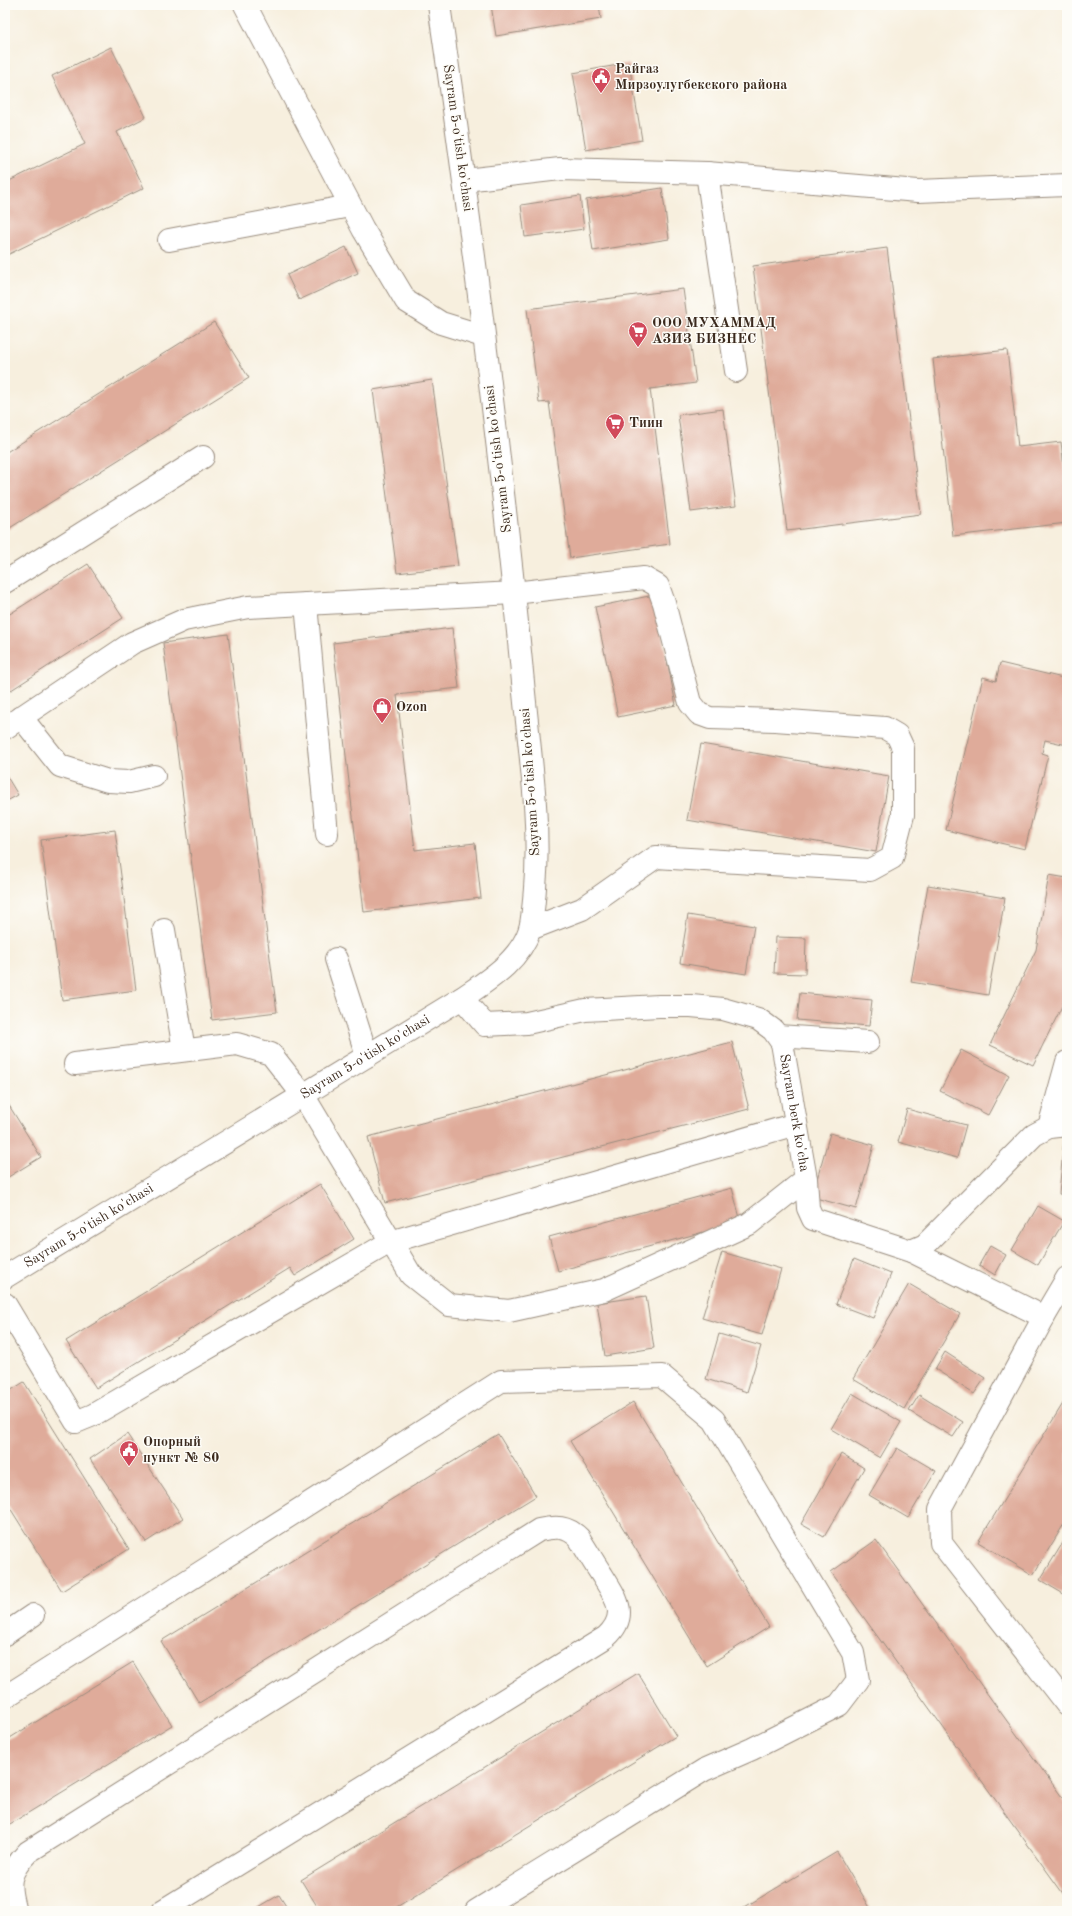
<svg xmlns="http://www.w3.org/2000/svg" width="1072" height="1916" viewBox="0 0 1072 1916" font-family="'Old Standard TT',serif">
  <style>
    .building { fill: #dfab9a }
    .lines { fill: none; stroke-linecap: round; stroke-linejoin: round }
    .minor-casing { stroke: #998c7e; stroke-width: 24 }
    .minor { stroke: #fff; stroke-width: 22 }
    .labels { text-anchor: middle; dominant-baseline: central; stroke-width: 3; stroke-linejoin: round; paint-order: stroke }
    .poi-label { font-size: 14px; font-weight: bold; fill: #3b2a1e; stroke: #fdfcf7; text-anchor: start }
    .street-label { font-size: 14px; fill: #3b2a1e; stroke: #fdfcf7 }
  </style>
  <rect width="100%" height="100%" fill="#fdfcf7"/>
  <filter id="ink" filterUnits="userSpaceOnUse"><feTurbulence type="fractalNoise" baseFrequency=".025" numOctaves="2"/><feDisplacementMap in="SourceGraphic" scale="8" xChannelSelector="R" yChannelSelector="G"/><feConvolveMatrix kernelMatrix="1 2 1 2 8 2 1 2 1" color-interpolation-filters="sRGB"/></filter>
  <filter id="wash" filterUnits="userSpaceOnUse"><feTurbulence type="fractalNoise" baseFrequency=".012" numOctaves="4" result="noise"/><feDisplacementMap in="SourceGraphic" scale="16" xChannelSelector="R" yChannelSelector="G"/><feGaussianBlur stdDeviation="0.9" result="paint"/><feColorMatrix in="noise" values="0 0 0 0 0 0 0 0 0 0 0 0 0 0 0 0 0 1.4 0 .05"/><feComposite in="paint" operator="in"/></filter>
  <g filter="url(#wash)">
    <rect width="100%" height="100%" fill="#f7efde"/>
    <g id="blocks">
      <!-- building -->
      <g class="building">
        <path d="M491 5H599L601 19 496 36Z"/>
        <path d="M111 47 146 117 117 132 144 188 5 256V183L85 144 52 76Z"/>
        <path d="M629 63 642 140 586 150 573 73Z"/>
        <path d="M662 188 669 239 593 251 586 200Z"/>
        <path d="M580 196 584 229 525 237 521 205Z"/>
        <path d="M346 247 358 273 299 300 287 275Z"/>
        <path d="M887 248 921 514 787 531 753 266Z"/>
        <path d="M683 289 696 383 650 389 670 544 570 558 549 402 539 403 527 309Z"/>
        <path d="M214 322 249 378 5 531V453Z"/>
        <path d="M1007 350 1018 447 1061 442 1067 494V523L953 536 933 359Z"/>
        <path d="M432 380 458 566 397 573 373 390Z"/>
        <path d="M723 409 736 506 691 512 678 415Z"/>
        <path d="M88 564 123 618 5 694V617Z"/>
        <path d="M654 595 676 705 618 717 595 607Z"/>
        <path d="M452 628 459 688 397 695 415 850 475 843 481 898 364 912 333 643Z"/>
        <path d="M228 634 277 1012 212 1020 163 643Z"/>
        <path d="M1000 663 1067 679V745L1045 740 1042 753 1048 755 1025 849 946 830 983 677 996 681Z"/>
        <path d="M701 744 889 776 876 852 687 820Z"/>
        <path d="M6 775 18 795 5 802V776Z"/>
        <path d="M115 830 136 990 62 1000 41 840Z"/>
        <path d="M1049 875 1067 878V996L1033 1065 990 1045 1036 950Z"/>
        <path d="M928 885 1005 898 988 995 911 982Z"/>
        <path d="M688 915 754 926 746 974 680 963Z"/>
        <path d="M776 937 806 938 805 974 774 973Z"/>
        <path d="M800 993 872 1000 869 1026 797 1020Z"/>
        <path d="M732 1042 749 1109 385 1203 368 1137Z"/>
        <path d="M961 1050 1009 1075 988 1115 940 1091Z"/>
        <path d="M5 1099 41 1157 5 1179Z"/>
        <path d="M907 1109 966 1125 957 1158 898 1142Z"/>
        <path d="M830 1133 874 1145 856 1209 812 1197Z"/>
        <path d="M1064 1138H1067V1195L1059 1194Z"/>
        <path d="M320 1184 354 1239 295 1276 290 1268 96 1388 66 1341Z"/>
        <path d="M732 1188 741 1222 558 1271 549 1237Z"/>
        <path d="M1038 1206 1064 1221 1038 1265 1012 1250Z"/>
        <path d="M990 1246 1006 1255 995 1275 979 1265Z"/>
        <path d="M722 1252 781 1269 762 1335 702 1318Z"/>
        <path d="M854 1259 891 1274 873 1318 836 1304Z"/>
        <path d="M909 1284 960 1314 904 1409 853 1379Z"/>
        <path d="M646 1296 654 1348 605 1356 597 1303Z"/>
        <path d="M719 1334 761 1346 747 1392 706 1379Z"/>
        <path d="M945 1352 985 1378 974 1394 935 1369Z"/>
        <path d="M24 1382 129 1549 62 1591 5 1500V1394Z"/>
        <path d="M852 1393 901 1422 880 1458 831 1429Z"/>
        <path d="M919 1395 963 1422 953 1437 909 1411Z"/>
        <path d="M1067 1397V1519L1033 1575 978 1542Z"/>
        <path d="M633 1402 769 1627 707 1666 570 1441Z"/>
        <path d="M127 1434 183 1518 146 1542 90 1459Z"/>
        <path d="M498 1434 536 1496 199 1703 161 1641Z"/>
        <path d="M897 1448 936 1471 908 1518 869 1495Z"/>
        <path d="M841 1454 864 1468 824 1537 801 1524Z"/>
        <path d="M1067 1536V1596L1040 1580Z"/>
        <path d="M876 1540 1067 1804V1899L831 1572Z"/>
        <path d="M133 1662 172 1725 5 1827V1741Z"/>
        <path d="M638 1673 676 1736 390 1911H320L301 1880Z"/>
        <path d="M837 1852 872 1911H738Z"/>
        <path d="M279 1895 289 1911H252Z"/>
      </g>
    </g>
  </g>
  <g filter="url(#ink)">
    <use href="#blocks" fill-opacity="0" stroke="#998c7e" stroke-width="1"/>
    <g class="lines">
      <defs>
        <g id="minor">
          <path d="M245 5 363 229 406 301 441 323 483 336"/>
          <path d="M707 173 736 371"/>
          <path d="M465 180 560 169 707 173 918 191 1067 185"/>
          <path d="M169 240 350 206"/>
          <path d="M5 582 203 457"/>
          <path d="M306 604 327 834"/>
          <path d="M21 717 60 766 108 781 129 782 154 776"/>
          <path d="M5 728 132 643 184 620 248 607 514 593 644 578 658 586 664 603 690 703 699 714 710 718 775 720 885 728 897 735 903 748V815L892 858 870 870 656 857 582 909 530 929"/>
          <path d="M164 930 184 1050"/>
          <path d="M336 959 367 1056"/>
          <path id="s1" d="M462 998 485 1025 527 1023 585 1010 659 1006H691L723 1009 758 1019 773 1030 782 1043 806 1179 808 1208 813 1219 911 1251 925 1245 1034 1135 1049 1127 1067 1125"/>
          <path d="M778 1036 868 1042"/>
          <path d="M75 1064 237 1044 271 1054 303 1095 411 1275 449 1305 509 1311 604 1290 749 1224 806 1179"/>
          <path d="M1049 1127 1067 1062"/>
          <path d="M911 1251 1044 1317"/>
          <path id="s2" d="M5 1277 462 998C488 980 520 961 530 929 533 916 534 901 535 888 541 821 529 749 523 682 501 456 472 230 439 5"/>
          <path d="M1067 1278 1044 1317 940 1509 941 1543 1067 1705"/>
          <path d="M5 1304 76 1422 93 1415 390 1242 796 1124"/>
          <path d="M5 1634 33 1615"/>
          <path d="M5 1697 501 1381 662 1376 714 1420 853 1653 858 1680 839 1705 752 1749 704 1770 476 1911"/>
          <path d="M15 1911C7 1883 8 1873 28 1852L539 1530C556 1526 567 1526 579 1538 587 1551 594 1563 602 1575 616 1598 630 1615 606 1637L162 1911"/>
        </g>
      </defs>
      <!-- minor casing -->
      <use href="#minor" class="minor-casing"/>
      <!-- minor -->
      <use href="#minor" class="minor"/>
    </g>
  </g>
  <!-- icons -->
  <defs>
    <symbol id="civic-pin" viewBox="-11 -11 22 30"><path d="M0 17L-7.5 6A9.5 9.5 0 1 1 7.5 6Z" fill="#d1495b" stroke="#fdfcf7"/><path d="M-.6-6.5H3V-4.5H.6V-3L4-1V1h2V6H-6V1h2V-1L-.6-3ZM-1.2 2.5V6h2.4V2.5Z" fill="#fff"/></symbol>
    <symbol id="supermarket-pin" viewBox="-11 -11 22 30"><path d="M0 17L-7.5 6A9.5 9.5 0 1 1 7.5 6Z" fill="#d1495b" stroke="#fdfcf7"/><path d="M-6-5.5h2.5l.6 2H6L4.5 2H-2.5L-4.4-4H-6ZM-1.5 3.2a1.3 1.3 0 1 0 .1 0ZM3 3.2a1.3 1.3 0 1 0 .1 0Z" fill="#fff"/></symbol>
    <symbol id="shop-pin" viewBox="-11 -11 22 30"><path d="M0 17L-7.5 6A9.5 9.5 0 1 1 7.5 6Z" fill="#d1495b" stroke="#fdfcf7"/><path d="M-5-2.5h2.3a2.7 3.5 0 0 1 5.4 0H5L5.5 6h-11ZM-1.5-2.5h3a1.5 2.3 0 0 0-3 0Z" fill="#fff"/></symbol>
  </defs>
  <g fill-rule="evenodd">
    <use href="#civic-pin" x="590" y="66" width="22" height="30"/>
    <use href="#supermarket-pin" x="627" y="320" width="22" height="30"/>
    <use href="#supermarket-pin" x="604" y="412" width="22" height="30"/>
    <use href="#shop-pin" x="371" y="696" width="22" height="30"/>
    <use href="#civic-pin" x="118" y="1439" width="22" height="30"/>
  </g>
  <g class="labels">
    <!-- poi labels -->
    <g class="poi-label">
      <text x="615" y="69">Райгаз<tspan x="615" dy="16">Мирзоулугбекского района</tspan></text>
      <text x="652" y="323">ООО МУХАММАД<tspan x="652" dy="16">АЗИЗ БИЗНЕС</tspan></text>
      <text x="629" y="423">Тиин</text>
      <text x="396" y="707">Ozon</text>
      <text x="143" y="1442">Опорный<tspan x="143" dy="16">пункт № 80</tspan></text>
    </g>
    <!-- street labels -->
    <g class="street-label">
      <text transform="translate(458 138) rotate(82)">Sayram 5-o'tish ko'chasi</text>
      <text transform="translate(498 459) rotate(-97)">Sayram 5-o'tish ko'chasi</text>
      <text transform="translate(530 782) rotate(-94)">Sayram 5-o'tish ko'chasi</text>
      <text stroke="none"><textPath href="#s2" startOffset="422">Sayram 5-o'tish ko'chasi</textPath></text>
      <text stroke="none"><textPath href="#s1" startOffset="417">Sayram berk ko'cha</textPath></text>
      <text stroke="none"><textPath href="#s2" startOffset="98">Sayram 5-o'tish ko'chasi</textPath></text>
    </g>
  </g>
  <!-- margin -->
  <rect width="1072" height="1916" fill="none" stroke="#fdfcf7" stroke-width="20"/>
</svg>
